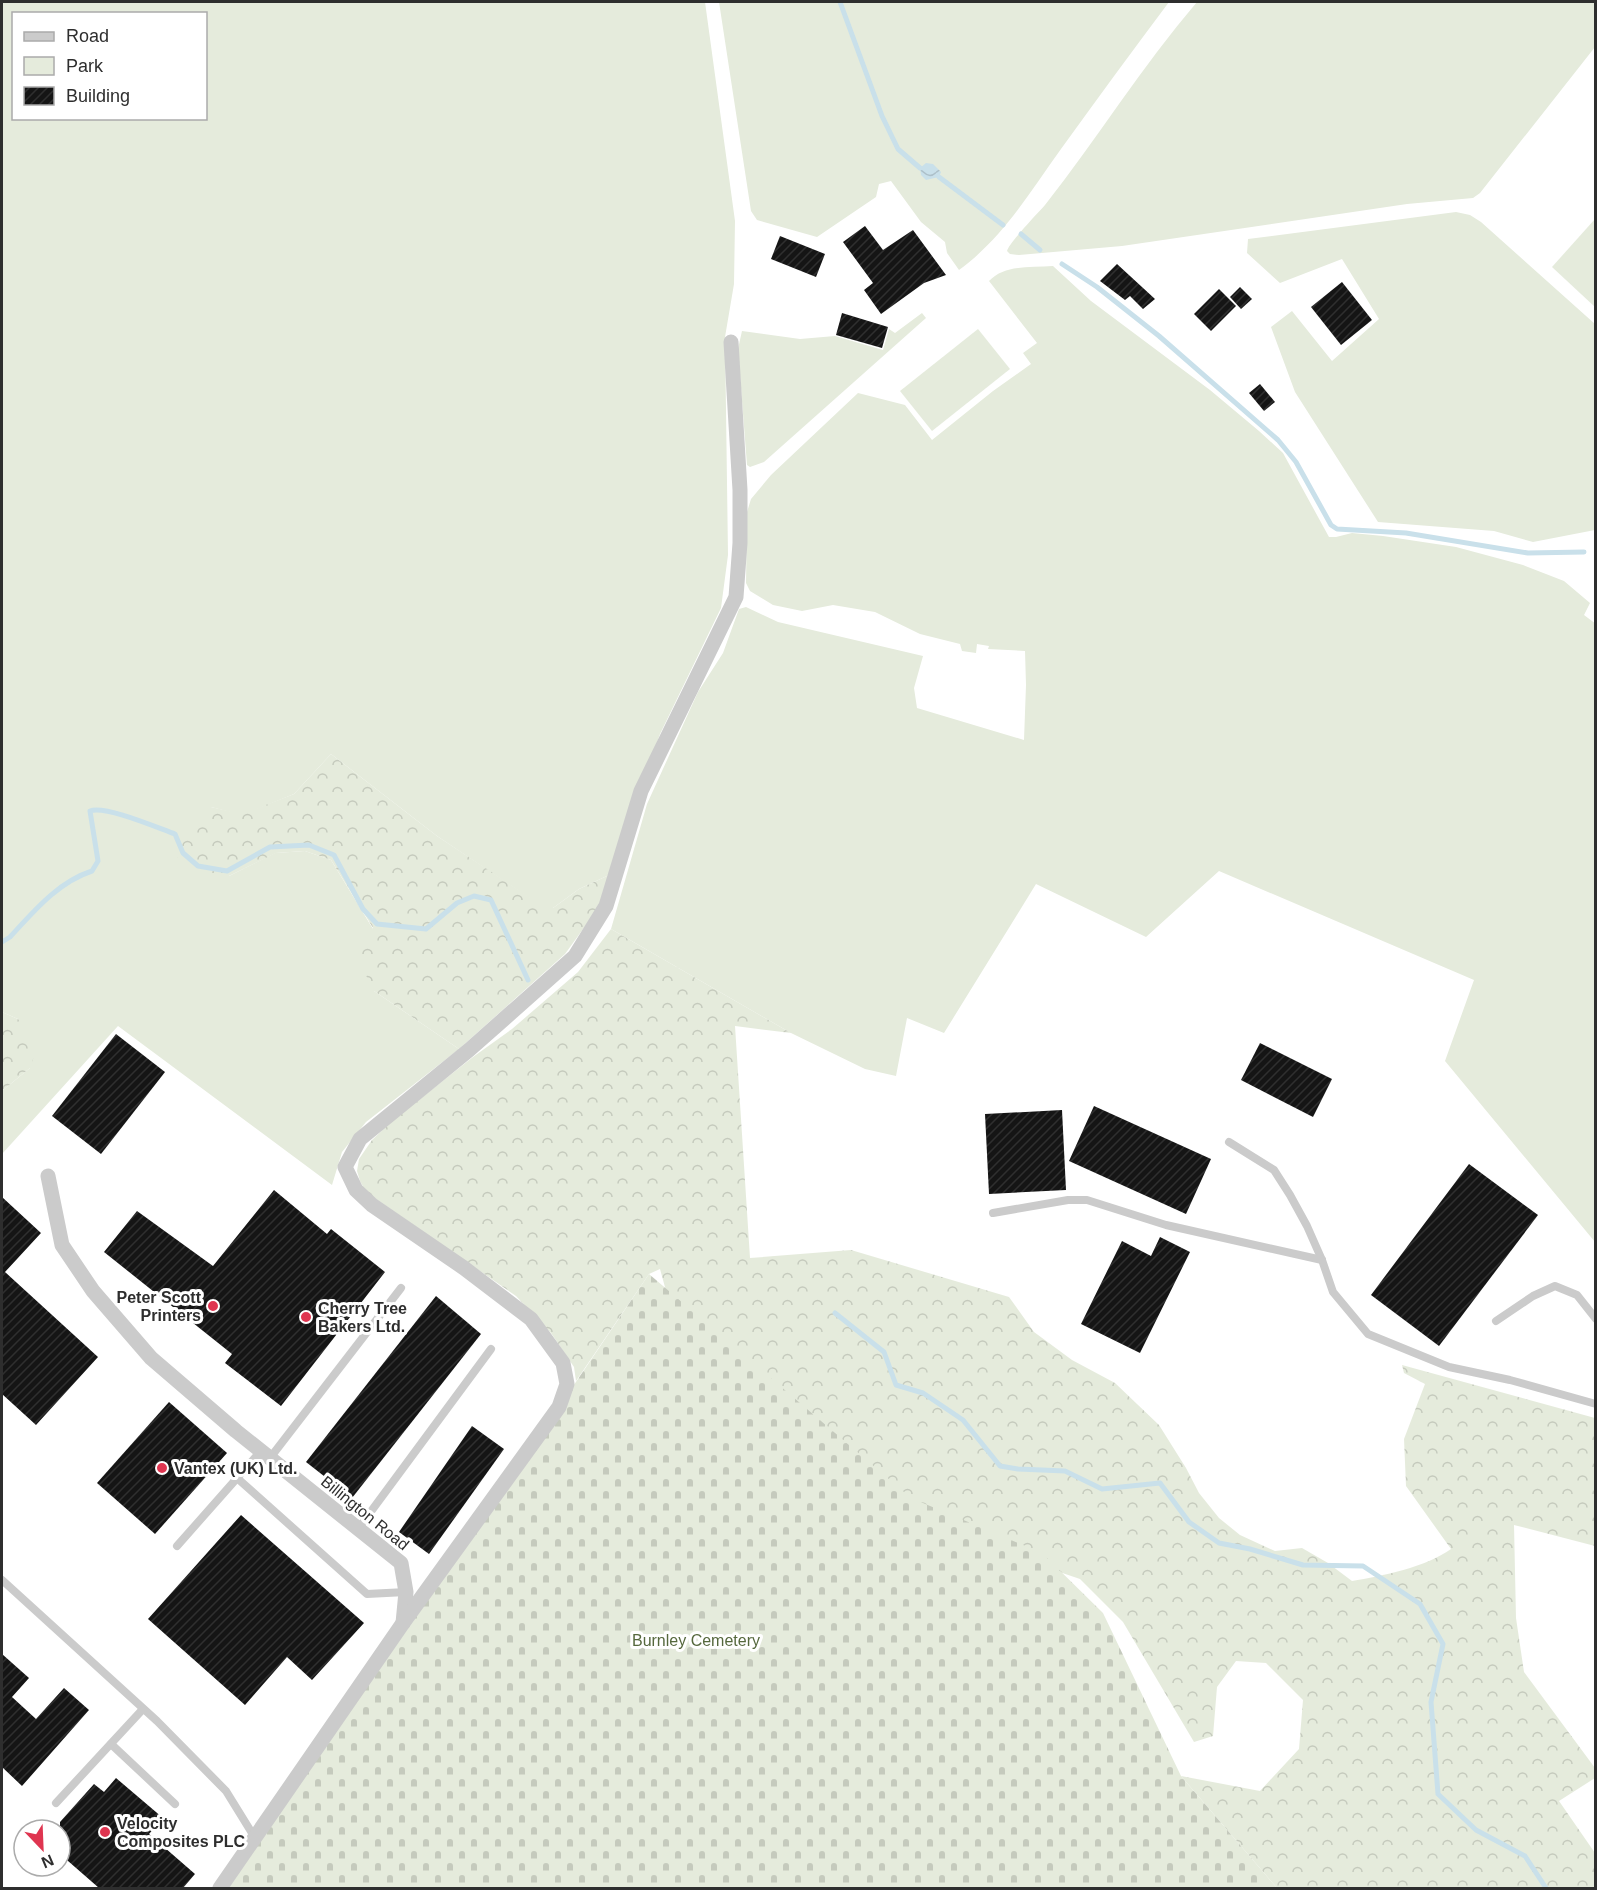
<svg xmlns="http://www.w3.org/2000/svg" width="1597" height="1890" viewBox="0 0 1597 1890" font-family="Helvetica,sans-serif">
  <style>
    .green { fill: #e5ebdc; fill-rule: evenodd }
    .forest { fill: url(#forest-crowns) }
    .cemetery { fill: url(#cemetery-stones) }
    .water { fill: url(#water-waves) }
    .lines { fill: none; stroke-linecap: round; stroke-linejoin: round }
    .stream { stroke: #c9e0ea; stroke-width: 5 }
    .building { fill: url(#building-hatch) }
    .lane { stroke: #cbcbcb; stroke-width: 8 }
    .street { stroke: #cbcbcb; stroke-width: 15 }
    .poi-dot { fill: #df3550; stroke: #fff; stroke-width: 2 }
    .labels { text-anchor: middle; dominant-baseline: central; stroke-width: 6; stroke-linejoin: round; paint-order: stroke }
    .poi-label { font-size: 16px; font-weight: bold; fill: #2e2e2e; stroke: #fff; text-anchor: start }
    .street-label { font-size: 16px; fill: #2e2e2e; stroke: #fff }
    .park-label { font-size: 16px; fill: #55683d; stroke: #fff }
  </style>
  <defs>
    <pattern id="forest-crowns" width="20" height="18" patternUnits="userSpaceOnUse" patternTransform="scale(1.5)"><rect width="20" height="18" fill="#e5ebdc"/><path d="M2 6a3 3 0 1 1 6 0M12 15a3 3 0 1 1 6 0" fill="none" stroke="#c5cabd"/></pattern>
    <pattern id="cemetery-stones" width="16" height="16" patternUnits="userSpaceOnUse" patternTransform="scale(1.5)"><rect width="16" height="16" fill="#e5ebdc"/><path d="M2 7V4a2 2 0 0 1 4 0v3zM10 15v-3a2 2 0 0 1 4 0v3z" fill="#c5cabd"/></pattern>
    <pattern id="water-waves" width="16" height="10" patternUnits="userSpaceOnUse" patternTransform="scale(1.5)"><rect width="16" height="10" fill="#c9e0ea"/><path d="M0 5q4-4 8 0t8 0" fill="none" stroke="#adc0c9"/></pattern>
    <pattern id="building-hatch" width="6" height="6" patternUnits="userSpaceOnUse" patternTransform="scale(1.5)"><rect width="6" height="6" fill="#151515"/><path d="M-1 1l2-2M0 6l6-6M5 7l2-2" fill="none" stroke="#2f2f2f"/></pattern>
  </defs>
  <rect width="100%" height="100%" fill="#fff"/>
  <!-- green -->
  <g class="green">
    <path d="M2 2H705L735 221 734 284 725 337 728 555 721 608 660 734 609 875 579 889 553 908 546 909 437 836 331 754 294 794 242 815 211 807 229 876 275 853 305 851 331 860 373 929 374 991 459 1049 366 1122 342 1152 332 1185 118 1026 2 1154V1091L30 1068 18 1019 2 1012ZM14 14H206V118H14Z"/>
    <path d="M719 2H1169C1133 50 1097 99 1061 149 1030 192 1003 238 959 270L947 253 945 242 921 222 891 181 879 184 876 197 817 237 757 220 751 211Z"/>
    <path d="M1197 2H1595V47L1480 193 1473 198 1407 204 1122 246 1019 255 1010 254 1007 251C1009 243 1037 214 1045 205 1097 139 1142 66 1197 2Z"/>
    <path d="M1456 212 1470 215 1481 222 1595 324V530L1533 542 1494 531 1378 522 1295 392 1271 327 1292 311 1332 361 1379 319 1342 259 1280 283 1247 253 1248 239Z"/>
    <path d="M1595 219V307L1552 267Z"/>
    <path d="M1053 266 1091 301 1210 390 1259 431 1283 453 1329 537H1336L1352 533 1383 536 1456 547 1523 565 1564 581 1590 603 1584 615 1596 624 1595 1242 1445 1061 1474 980 1219 871 1146 937 1036 884 944 1033 907 1018 896 1076 865 1069 791 1033 611 929 647 804 698 692 723 653 739 609 746 607 778 622 923 656 914 688 917 708 1024 740 1026 685 1025 651 988 649 989 646 977 644 976 653 962 651 960 644 920 634 875 612 833 605 802 611 773 605 750 591 746 583 747 512 751 499 771 475 858 393 905 405 932 440 993 391 1031 364 1023 353 1037 343 989 281C1005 264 1030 268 1053 266Z"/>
    <path d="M922 313 926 318 764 462 750 467 747 465 738 349 742 331 800 339 835 336 883 350 889 329 895 333Z"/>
    <path d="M978 329 1010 369 932 431 900 391Z"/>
  </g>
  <!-- forest -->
  <g class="forest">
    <path d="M331 754 437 836 546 908H553L579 889 609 875 599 907 565 954 459 1049 374 991 353 950 373 928 331 860 305 851 276 853 229 876 199 874 178 858 170 840 211 807 242 814 294 794Z"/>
    <path d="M611 929 791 1033 735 1026 750 1258 851 1250 1009 1297 1034 1332 1072 1360 1115 1383 1159 1425 1186 1468 1199 1493 1219 1518 1240 1535 1275 1551 1302 1548 1328 1563 1352 1581C1382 1576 1426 1567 1451 1549L1406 1486 1404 1439 1425 1384 1404 1373 1402 1365 1595 1418V1546L1514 1525 1516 1618 1524 1672 1595 1768V1778L1559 1801 1595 1853V1888H1277L1181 1776 1260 1791 1299 1749 1303 1700 1266 1663 1236 1661 1217 1687 1213 1736 1194 1742 1123 1622 1080 1579 881 1511 671 1309 660 1269 649 1274 576 1381 574 1367 551 1333 516 1296 366 1192 360 1181 357 1171 359 1159 372 1140 392 1121 473 1057 512 1029 578 972Z"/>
    <path d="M2 1012 18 1019 37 1047 30 1068 2 1091Z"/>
  </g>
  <!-- cemetery -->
  <path class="cemetery" d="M649 1274 911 1498 1042 1553 1103 1613 1181 1776 1277 1888H220L559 1407Z"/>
  <!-- water -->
  <path class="water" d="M926 163 933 164 941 172 939 177 926 180 921 175 920 168Z"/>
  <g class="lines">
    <!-- stream -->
    <g class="stream">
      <path d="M840 2 882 116 898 149 920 168"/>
      <path d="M939 177 1003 225"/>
      <path d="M1021 234 1040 250"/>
      <path d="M1062 264 1097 287 1159 336 1278 440 1296 462 1331 525 1337 529 1406 533 1528 553 1584 552"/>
      <path d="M2 942 10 937C34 911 58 882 92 871L98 861 90 811C105 805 158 828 175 834L183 853 198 866 227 871 270 847 309 845 334 855 363 909 377 924 426 929 457 903 474 896 491 900 528 980"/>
      <path d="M835 1313 884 1352 896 1385 923 1393 963 1420 1000 1466 1018 1469 1065 1471 1102 1489 1160 1483 1189 1522 1219 1543 1250 1549 1303 1565 1363 1566 1420 1604 1443 1644 1431 1702 1438 1794 1476 1830 1525 1856 1546 1888"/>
    </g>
  </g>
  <!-- building -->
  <g class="building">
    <path d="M865 226 883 250 913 230 946 275 924 283 881 314 864 290 873 283 843 242Z"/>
    <path d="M780 236 825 254 816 277 771 259Z"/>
    <path d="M1117 264 1155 299 1143 309 1130 296 1125 300 1100 281Z"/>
    <path d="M1342 282 1372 320 1341 345 1311 307Z"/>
    <path d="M1240 287 1252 299 1241 309 1230 297Z"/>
    <path d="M1219 289 1236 306 1211 331 1194 314Z"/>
    <path d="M842 313 888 327 882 348 836 335Z"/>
    <path d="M1260 384 1275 402 1264 411 1249 393Z"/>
    <path d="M116 1034 165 1072 101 1154 52 1116Z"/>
    <path d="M1260 1043 1332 1079 1313 1117 1241 1080Z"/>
    <path d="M1094 1106 1211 1159 1186 1214 1069 1161Z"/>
    <path d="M1062 1110 1066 1190 989 1194 985 1114Z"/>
    <path d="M1469 1164 1538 1215 1439 1346 1371 1295Z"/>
    <path d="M274 1190 327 1234 331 1229 385 1272 281 1406 225 1363 232 1354 104 1252 137 1211 213 1266Z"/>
    <path d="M2 1197 41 1233 5 1272 98 1357 36 1425 2 1394Z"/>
    <path d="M1160 1237 1190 1252 1140 1353 1081 1324 1122 1241 1151 1256Z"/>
    <path d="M436 1296 481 1334 352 1498 306 1462Z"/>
    <path d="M169 1402 227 1453 155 1534 97 1483Z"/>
    <path d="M472 1426 504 1449 429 1554 399 1532Z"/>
    <path d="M241 1515 364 1623 312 1680 287 1657 245 1705 148 1619Z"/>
    <path d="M2 1654 29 1678 12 1697 36 1719 64 1688 89 1710 22 1786 2 1767Z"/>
    <path d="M116 1778 163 1818 149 1834 195 1874 183 1888H99L60 1854V1822L94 1784 104 1792Z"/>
  </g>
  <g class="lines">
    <!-- lane -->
    <g class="lane">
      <path d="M1229 1142 1274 1170 1290 1195 1307 1226 1322 1260 1333 1292 1368 1334 1449 1367 1510 1380 1596 1404"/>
      <path d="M993 1213 1068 1200H1087L1166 1225 1322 1260"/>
      <path d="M1496 1321 1533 1296 1555 1286 1577 1295 1596 1319"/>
      <path d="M270 1458 401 1288"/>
      <path d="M237 1478 367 1594 406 1592"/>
      <path d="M358 1529 491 1349"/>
      <path d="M177 1546 261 1451"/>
      <path d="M2 1580 157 1721 226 1791 255 1838"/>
      <path d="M111 1744 175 1804"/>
      <path d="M56 1803 143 1709"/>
    </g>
    <!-- street -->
    <g class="street">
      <path d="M48 1176 62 1245 93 1291 151 1358 236 1431 401 1563 406 1592 403 1623"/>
      <path d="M220 1888 403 1623 559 1407 567 1384 563 1363 531 1319 464 1268 372 1205 356 1190 345 1167 360 1139 469 1050 575 956 606 906 641 791 736 597 740 543V490L731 342"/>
    </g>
  </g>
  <!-- markers -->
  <g class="poi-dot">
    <circle cx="213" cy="1306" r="6"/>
    <circle cx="306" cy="1317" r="6"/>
    <circle cx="162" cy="1468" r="6"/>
    <circle cx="105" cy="1832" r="6"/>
  </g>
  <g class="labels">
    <!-- poi labels -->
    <g class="poi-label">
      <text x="201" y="1297" text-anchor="end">Peter Scott<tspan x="201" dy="18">Printers</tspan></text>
      <text x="318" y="1308">Cherry Tree<tspan x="318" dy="18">Bakers Ltd.</tspan></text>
      <text x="174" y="1468">Vantex (UK) Ltd.</text>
      <text x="117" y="1823">Velocity<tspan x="117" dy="18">Composites PLC</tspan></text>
    </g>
    <!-- street labels -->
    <g class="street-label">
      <text transform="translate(365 1513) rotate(39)">Billington Road</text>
    </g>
    <!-- park labels -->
    <g class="park-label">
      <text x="696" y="1640">Burnley Cemetery</text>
    </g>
  </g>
  <!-- border -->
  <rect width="1597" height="1890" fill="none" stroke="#2e2e2e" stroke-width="6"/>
  <!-- legend -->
  <rect x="12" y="12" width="195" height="108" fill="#ffffff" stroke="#ababab" stroke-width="1.5"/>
  <rect x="24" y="32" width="30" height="9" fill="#cbcbcb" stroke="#ababab" stroke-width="1.5"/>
  <text x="66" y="42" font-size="18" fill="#2e2e2e">Road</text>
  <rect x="24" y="57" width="30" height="18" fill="#e5ebdc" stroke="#ababab" stroke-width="1.5"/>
  <text x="66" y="72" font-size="18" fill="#2e2e2e">Park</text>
  <rect x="24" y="87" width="30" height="18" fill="url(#building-hatch)" stroke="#ababab" stroke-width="1.5"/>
  <text x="66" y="102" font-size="18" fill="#2e2e2e">Building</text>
  <!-- north arrow -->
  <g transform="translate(42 1848) rotate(157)"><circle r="28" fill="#ffffff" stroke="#ababab" stroke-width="1.5"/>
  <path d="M0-4.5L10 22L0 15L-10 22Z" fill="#df3550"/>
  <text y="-9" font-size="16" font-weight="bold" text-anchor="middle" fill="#2e2e2e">N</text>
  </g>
</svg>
